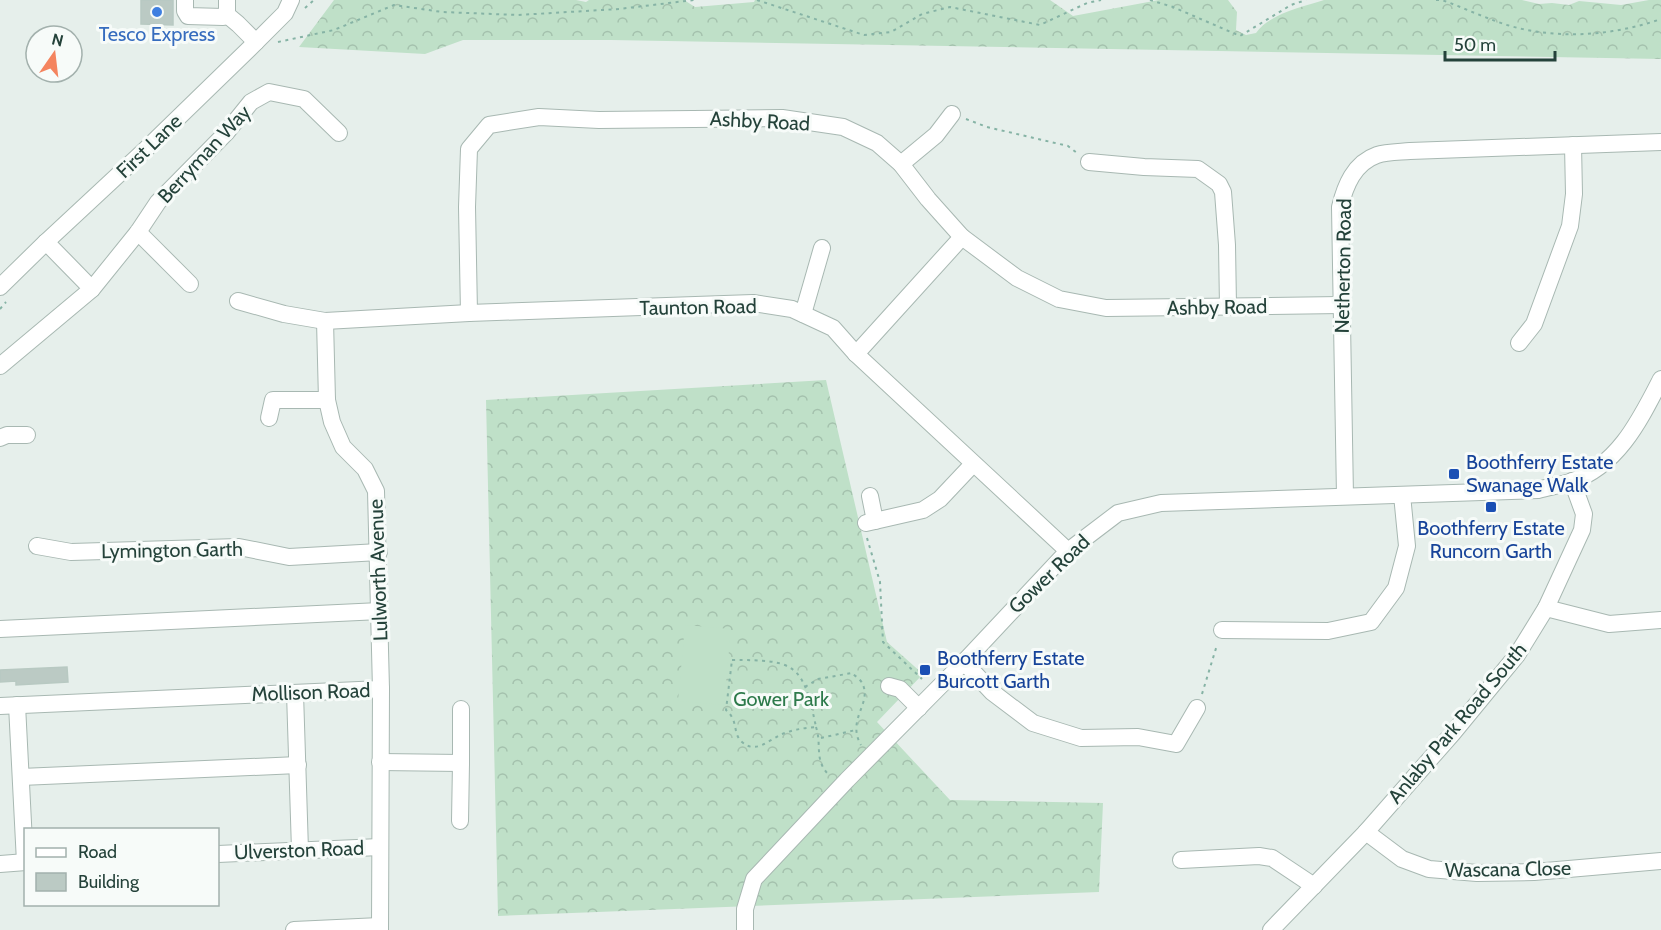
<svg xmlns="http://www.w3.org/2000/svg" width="1661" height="930" viewBox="0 0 1661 930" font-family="Cabin,sans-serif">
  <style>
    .forest { fill: url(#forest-crowns) }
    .garden { fill: #bfe0c8 }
    .building { fill: #bbcac4; stroke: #b8c9c2; stroke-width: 1.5 }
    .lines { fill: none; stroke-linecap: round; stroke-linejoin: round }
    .minor-casing { stroke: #a8b8b2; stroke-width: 18 }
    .path { stroke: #86b3a5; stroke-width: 2; stroke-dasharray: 3 4.5; stroke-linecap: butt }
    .minor { stroke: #fff; stroke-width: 16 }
    .shop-dot { fill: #3f7fe0; stroke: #f7fbf9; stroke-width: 2 }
    .transit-dot { fill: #1a4fb4; stroke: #f7fbf9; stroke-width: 2 }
    .labels { text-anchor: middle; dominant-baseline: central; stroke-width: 6; stroke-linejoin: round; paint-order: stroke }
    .shop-label { font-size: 20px; fill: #366cbe; stroke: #f7fbf9 }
    .street-label { font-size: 20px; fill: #24423a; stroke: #f7fbf9 }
    .transit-label { font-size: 20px; fill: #164399; stroke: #f7fbf9; text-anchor: start }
    .park-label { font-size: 20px; fill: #2d7a4b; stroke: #f7fbf9 }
  </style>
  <defs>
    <pattern id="forest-crowns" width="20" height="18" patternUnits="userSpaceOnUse" patternTransform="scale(1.5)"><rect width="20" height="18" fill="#bfe0c8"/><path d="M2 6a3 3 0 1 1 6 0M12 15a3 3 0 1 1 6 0" fill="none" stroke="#a4c1ad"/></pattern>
  </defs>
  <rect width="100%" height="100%" fill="#e6efeb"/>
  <!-- forest -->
  <g class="forest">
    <path d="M334 0H576L586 2 589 0H684L695 7 754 2 755 0H1050L1073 16 1159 0H1228L1237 12 1236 30 1246 35 1256 33C1269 14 1302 7 1324 0H1522L1539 4 1552 3 1569 5 1579 1 1621 5 1649 0H1661V59L611 40H463L425 54 299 47Z"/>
    <path d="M826 380 887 642 923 674 877 722 950 800 1103 803 1099 892 498 916 486 400Z"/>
  </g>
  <!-- garden -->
  <path class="garden" d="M685 625 731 629 724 705 678 701Z"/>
  <!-- building -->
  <g class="building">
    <path d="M141 0H173V25L141 24Z"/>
    <path d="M67 667 68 682 16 685V681L0 682V670Z"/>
  </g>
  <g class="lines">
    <defs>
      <g id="minor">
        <path d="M185 0V11L188 16 223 17 227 11V0"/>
        <path d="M226 14 238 24 256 42"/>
        <path d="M1089 162 1144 167 1198 169 1219 184 1223 192 1227 245 1228 306"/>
        <path d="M901 164 936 135 952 114"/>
        <path d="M138 232 190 284"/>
        <path d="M46 242 92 289"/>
        <path d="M0 287 46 242 146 149 249 49 285 13 291 0"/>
        <path d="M238 301 284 314 325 321 469 313 753 303 792 309 833 328 856 354 1068 551"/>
        <path d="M469 313 467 207 469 149 489 125 539 117 599 120 782 118 843 127 877 143 901 164 928 199 962 237 1017 278 1059 299 1106 308 1341 305"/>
        <path d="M803 314 822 248"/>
        <path d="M325 321 327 400 332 422 343 447 365 469 376 491 381 689"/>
        <path d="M1519 343 1534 324 1570 226 1574 194 1573 145"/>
        <path d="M856 354 962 237"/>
        <path d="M0 366 92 289 138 232 158 202 226 133 251 102 269 92 304 99 339 133"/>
        <path d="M269 418 273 400H327"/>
        <path d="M0 438 7 435H27"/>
        <path d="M870 496 875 521"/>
        <path d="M1345 496 1340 207C1345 186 1354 163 1377 155 1386 152 1399 152 1410 151L1661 142"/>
        <path d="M866 523 923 510 940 499 973 464"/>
        <path d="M37 546 71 552 239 547 289 557 379 552"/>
        <path d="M1546 608 1609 624 1661 620"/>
        <path d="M0 629 380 611"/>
        <path d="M1222 630 1328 631 1371 622 1396 588 1407 546 1402 495"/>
        <path d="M964 662 992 692 1033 723 1081 738 1138 737 1176 744 1197 708"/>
        <path d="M889 686 900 689 919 708"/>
        <path d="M295 693 300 850"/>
        <path d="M17 705 25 862"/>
        <path d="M0 706 381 689 380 930"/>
        <path d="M380 762 461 763V709"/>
        <path d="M21 777 298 765"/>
        <path d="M460 821 461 763"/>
        <path d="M1366 832 1402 859 1429 869 1477 873 1534 872 1661 861"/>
        <path d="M218 854 380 847"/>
        <path d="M1181 860 1259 856 1272 858 1314 886"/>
        <path d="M0 864 26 862"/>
        <path d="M294 930 380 926"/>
        <path d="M745 930V909L754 879 847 780 964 662 1068 551 1118 513 1161 503 1538 490C1549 487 1560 485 1570 482 1618 466 1640 420 1661 379"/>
        <path d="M1271 930 1366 832 1453 733 1517 655 1546 608 1582 530 1584 514 1572 481"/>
      </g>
    </defs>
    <!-- minor casing -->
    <use href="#minor" class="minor-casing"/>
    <!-- path -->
    <g class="path">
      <path d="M757 0 864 35 891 32 922 14 950 7 1040 25 1087 3 1101 0"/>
      <path d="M1150 0 1173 7 1240 36 1291 5 1306 0"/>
      <path d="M1436 0H1442C1464 8 1485 18 1507 25 1557 40 1612 36 1661 19"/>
      <path d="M305 8 314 0"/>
      <path d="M278 42 334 30 394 5 442 12 518 15 619 9 694 0"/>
      <path d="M966 119 987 127 1068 146 1077 153"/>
      <path d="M0 309 6 302"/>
      <path d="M867 538 880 582 883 642 922 679"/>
      <path d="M732 660C795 660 803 663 816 727 803 728 791 730 780 735 768 741 755 754 742 742 732 733 739 721 726 710Z"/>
      <path d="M805 687 818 679 852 673C855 676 861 680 862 683 873 703 846 719 861 745"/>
      <path d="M1202 694 1217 645"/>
      <path d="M816 727C822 745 814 759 828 774"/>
      <path d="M821 738 856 730"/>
    </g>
    <!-- minor -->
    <use href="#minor" class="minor"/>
  </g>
  <!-- markers -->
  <circle class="shop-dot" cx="157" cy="12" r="6"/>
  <g class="transit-dot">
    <rect x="1448" y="468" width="12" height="12" rx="3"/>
    <rect x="1485" y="501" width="12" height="12" rx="3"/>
    <rect x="919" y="664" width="12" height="12" rx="3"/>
  </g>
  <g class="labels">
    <!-- shop labels -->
    <g class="shop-label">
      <text x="157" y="34">Tesco Express</text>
    </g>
    <!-- street labels -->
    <g class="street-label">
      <text transform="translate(760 121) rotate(3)">Ashby Road</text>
      <text transform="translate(149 146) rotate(-44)">First Lane</text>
      <text transform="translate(204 154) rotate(-47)">Berryman Way</text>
      <text transform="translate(1343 266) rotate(-89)">Netherton Road</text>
      <text transform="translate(698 307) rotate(-1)">Taunton Road</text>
      <text transform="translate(1217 307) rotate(-1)">Ashby Road</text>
      <text transform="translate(172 550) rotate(-1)">Lymington Garth</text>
      <text transform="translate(378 570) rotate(-92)">Lulworth Avenue</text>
      <text transform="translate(1049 574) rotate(-44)">Gower Road</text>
      <text transform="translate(311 692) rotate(-2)">Mollison Road</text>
      <text transform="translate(1457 723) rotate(-50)">Anlaby Park Road South</text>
      <text transform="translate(299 850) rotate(-2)">Ulverston Road</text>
      <text transform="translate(1508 869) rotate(-1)">Wascana Close</text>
    </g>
    <!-- transit labels -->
    <g class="transit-label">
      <text x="1466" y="462">Boothferry Estate<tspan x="1466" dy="23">Swanage Walk</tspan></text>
      <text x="1491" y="528" text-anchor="middle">Boothferry Estate<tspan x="1491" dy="23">Runcorn Garth</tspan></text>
      <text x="937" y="658">Boothferry Estate<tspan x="937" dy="23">Burcott Garth</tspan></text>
    </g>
    <!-- park labels -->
    <g class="park-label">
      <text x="781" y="699">Gower Park</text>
    </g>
  </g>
  <!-- legend -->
  <rect x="24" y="828" width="195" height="78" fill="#f7fbf9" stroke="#a3b1ad" stroke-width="1.5"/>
  <rect x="36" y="848" width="30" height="9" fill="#ffffff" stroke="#a3b1ad" stroke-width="1.5"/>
  <text x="78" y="858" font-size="18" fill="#24423a">Road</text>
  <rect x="36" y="873" width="30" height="18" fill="#bbcac4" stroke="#a3b1ad" stroke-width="1.5"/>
  <text x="78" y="888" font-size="18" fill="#24423a">Building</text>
  <!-- north arrow -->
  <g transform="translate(54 54) rotate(14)"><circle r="28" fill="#f7fbf9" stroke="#a3b1ad" stroke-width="1.5"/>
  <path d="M0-4.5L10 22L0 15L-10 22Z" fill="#f4845f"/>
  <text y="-9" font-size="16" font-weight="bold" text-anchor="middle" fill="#24423a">N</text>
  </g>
  <!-- scale -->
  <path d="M1445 51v9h110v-9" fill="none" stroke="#24423a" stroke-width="3"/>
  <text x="1454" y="51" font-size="18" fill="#24423a" stroke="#f7fbf9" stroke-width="4.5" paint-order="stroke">50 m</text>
</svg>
